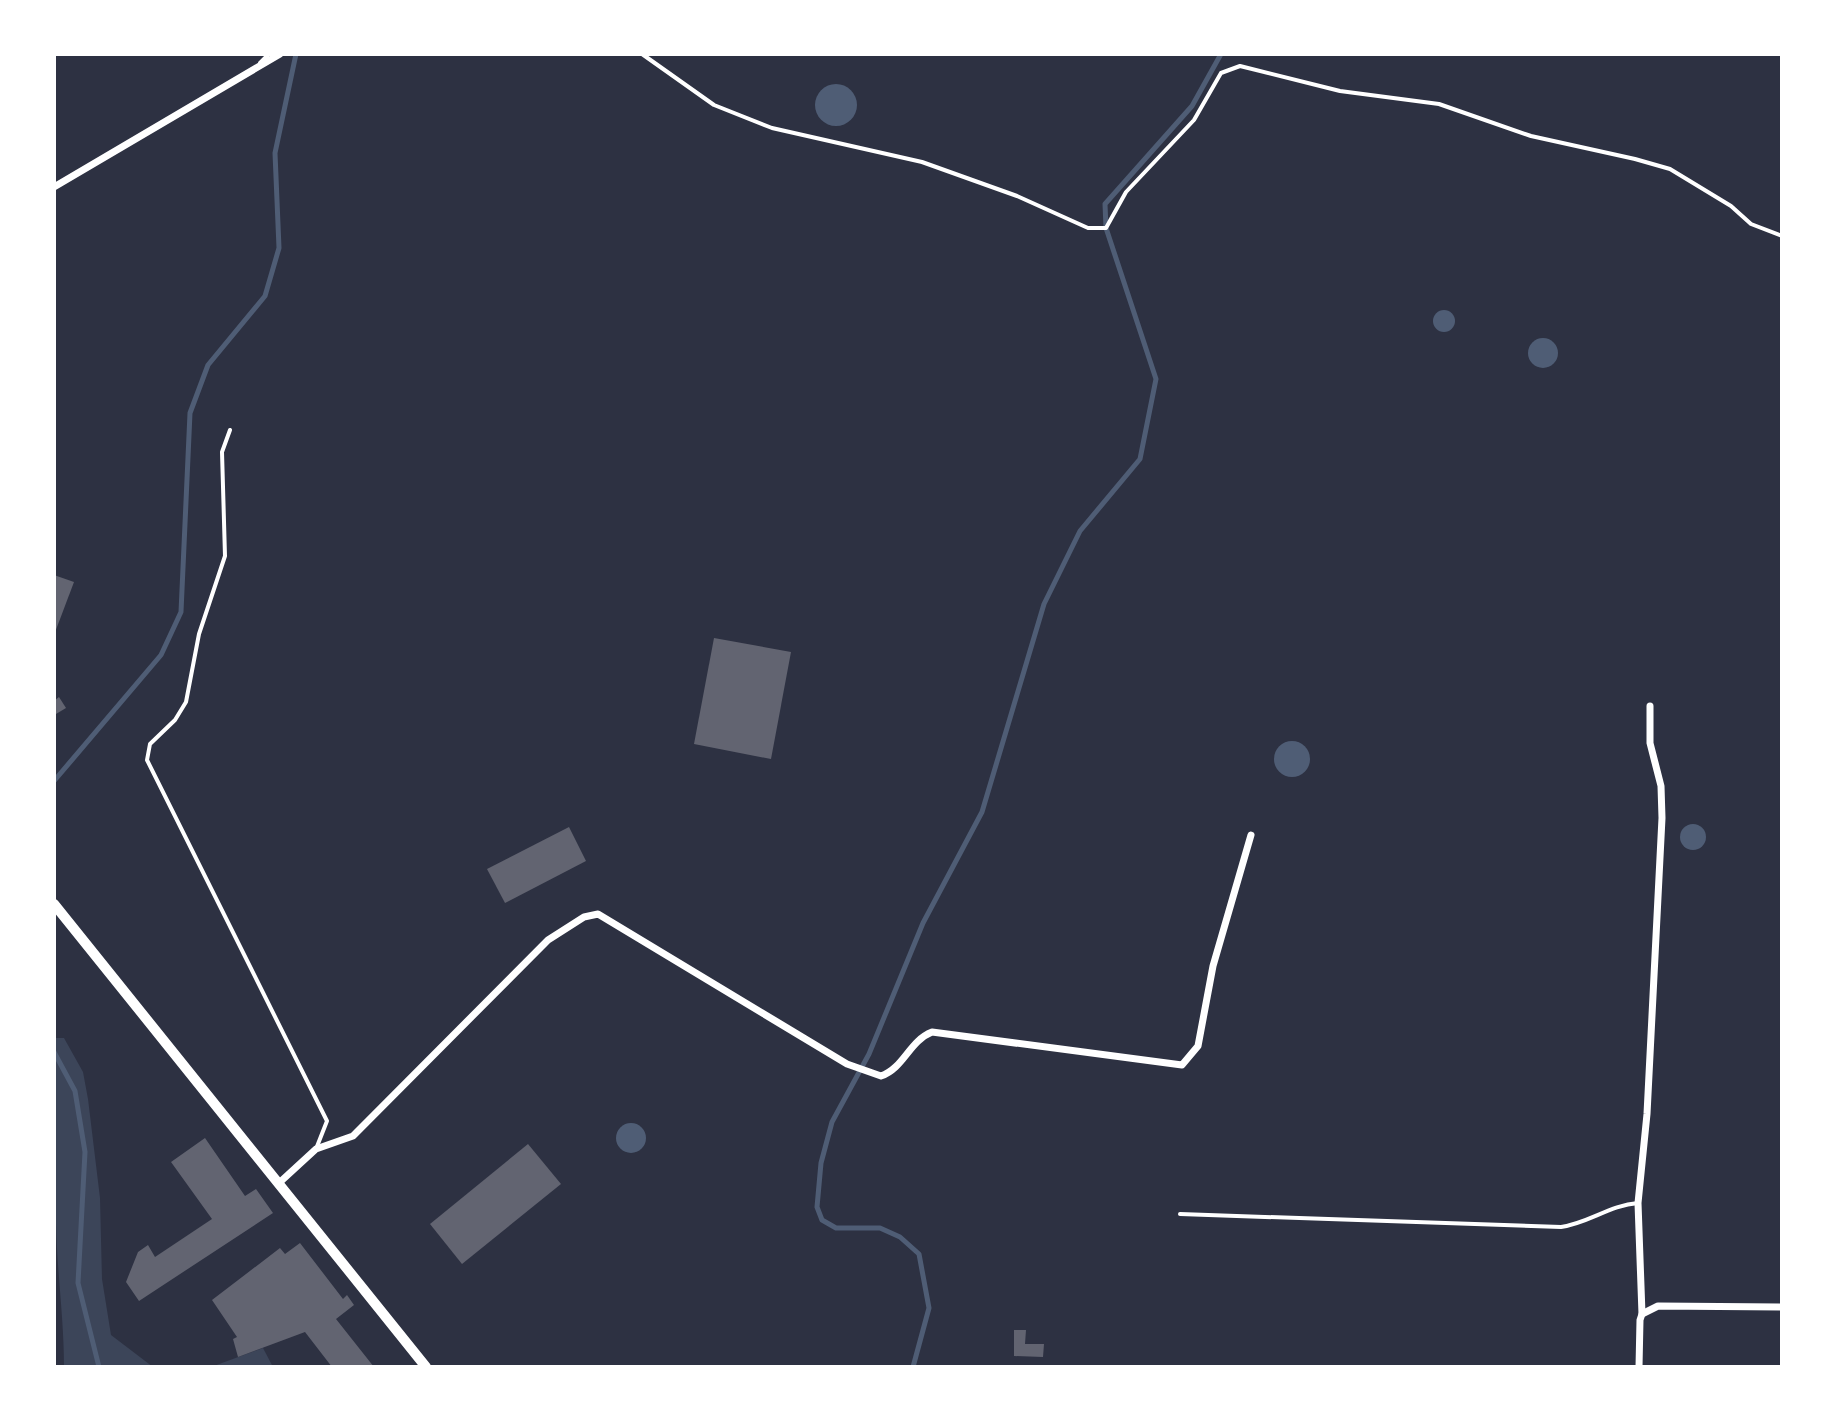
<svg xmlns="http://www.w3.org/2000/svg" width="1836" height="1421" viewBox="0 0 1836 1421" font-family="'Titillium Web',sans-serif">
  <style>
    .green { fill: #3c4559 }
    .water { fill: #4f5d75 }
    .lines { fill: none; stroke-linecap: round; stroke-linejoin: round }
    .stream { stroke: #4f5d75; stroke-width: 5 }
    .building { fill: #626471 }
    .service { stroke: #fff; stroke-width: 4 }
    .minor { stroke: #fff; stroke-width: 7 }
    .secondary { stroke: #fff; stroke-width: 10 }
  </style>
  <rect width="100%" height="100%" fill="#2d3142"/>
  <!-- green -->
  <g class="green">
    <path d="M54 1038H64L83 1072 88 1099 100 1198 102 1279 111 1335 153 1367H64C64 1319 57 1272 56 1224 56 1162 54 1101 54 1038Z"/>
    <path d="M263 1348 273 1367H211Z"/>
  </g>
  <!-- water -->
  <g class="water">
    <circle cx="836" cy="105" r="21"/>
    <circle cx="1444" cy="321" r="11"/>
    <circle cx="1543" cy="353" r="15"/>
    <circle cx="1292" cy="759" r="18"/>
    <circle cx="1693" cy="837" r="13"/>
    <circle cx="631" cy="1138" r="15"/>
  </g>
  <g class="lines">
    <!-- stream -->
    <g class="stream">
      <path d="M54 781 161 655 181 612 190 413 208 365 265 296 279 248 275 153 296 54"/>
      <path d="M54 1052 75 1091 85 1152 78 1283 99 1367"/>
      <path d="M913 1367 929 1308 919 1254 900 1237 880 1228H836L822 1220 817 1207 821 1163 832 1122 869 1054 923 923 982 812 1044 604 1080 531 1140 459 1156 379 1106 228 1105 204 1192 106 1221 54"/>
    </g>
  </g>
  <!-- building -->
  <g class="building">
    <path d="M54 575 74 582 54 635Z"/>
    <path d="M714 638 791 652 771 759 694 744Z"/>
    <path d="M59 697 66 708 56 714 54 701Z"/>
    <path d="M569 827 586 861 505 903 487 869Z"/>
    <path d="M205 1138 245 1196 256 1189 273 1213 139 1301 126 1282 138 1252 148 1245 155 1257 212 1219 171 1162Z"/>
    <path d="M528 1144 561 1184 462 1264 430 1224Z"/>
    <path d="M300 1243 343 1299 347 1295 354 1305 336 1319 374 1367H332L305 1332 238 1357 233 1339 237 1337 212 1300 280 1248 285 1254Z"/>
    <path d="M1014 1330H1026L1025 1344H1044L1043 1357 1014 1356Z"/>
  </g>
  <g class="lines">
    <!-- service -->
    <g class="service">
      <path d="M642 54 714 105 772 128 922 162 1017 196 1088 228H1106L1126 192 1194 120 1221 73 1240 66 1340 91 1439 104 1531 136 1635 159 1670 169 1731 206 1751 224 1782 236"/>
      <path d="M260 63 269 54"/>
      <path d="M230 430 222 452 225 556 199 634 186 702 175 720 150 744 147 760 327 1121 316 1149"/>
      <path d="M1180 1214 1561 1227C1589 1223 1610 1205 1638 1203"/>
    </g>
    <!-- minor -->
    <g class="minor">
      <path d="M54 187 280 54"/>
      <path d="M279 1183 316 1149 353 1136 548 940 584 917 598 914 847 1064 881 1076C904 1068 909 1041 932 1032L1182 1065 1198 1046 1213 966 1251 835"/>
      <path d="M1642 1314 1638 1203 1647 1114 1662 818 1661 786 1650 743V706"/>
      <path d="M1639 1367 1640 1320 1642 1314 1658 1306 1782 1307"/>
    </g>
    <!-- secondary -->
    <path class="secondary" d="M54 904 426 1367"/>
  </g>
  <!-- border -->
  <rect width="1836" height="1421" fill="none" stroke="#ffffff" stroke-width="112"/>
</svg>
